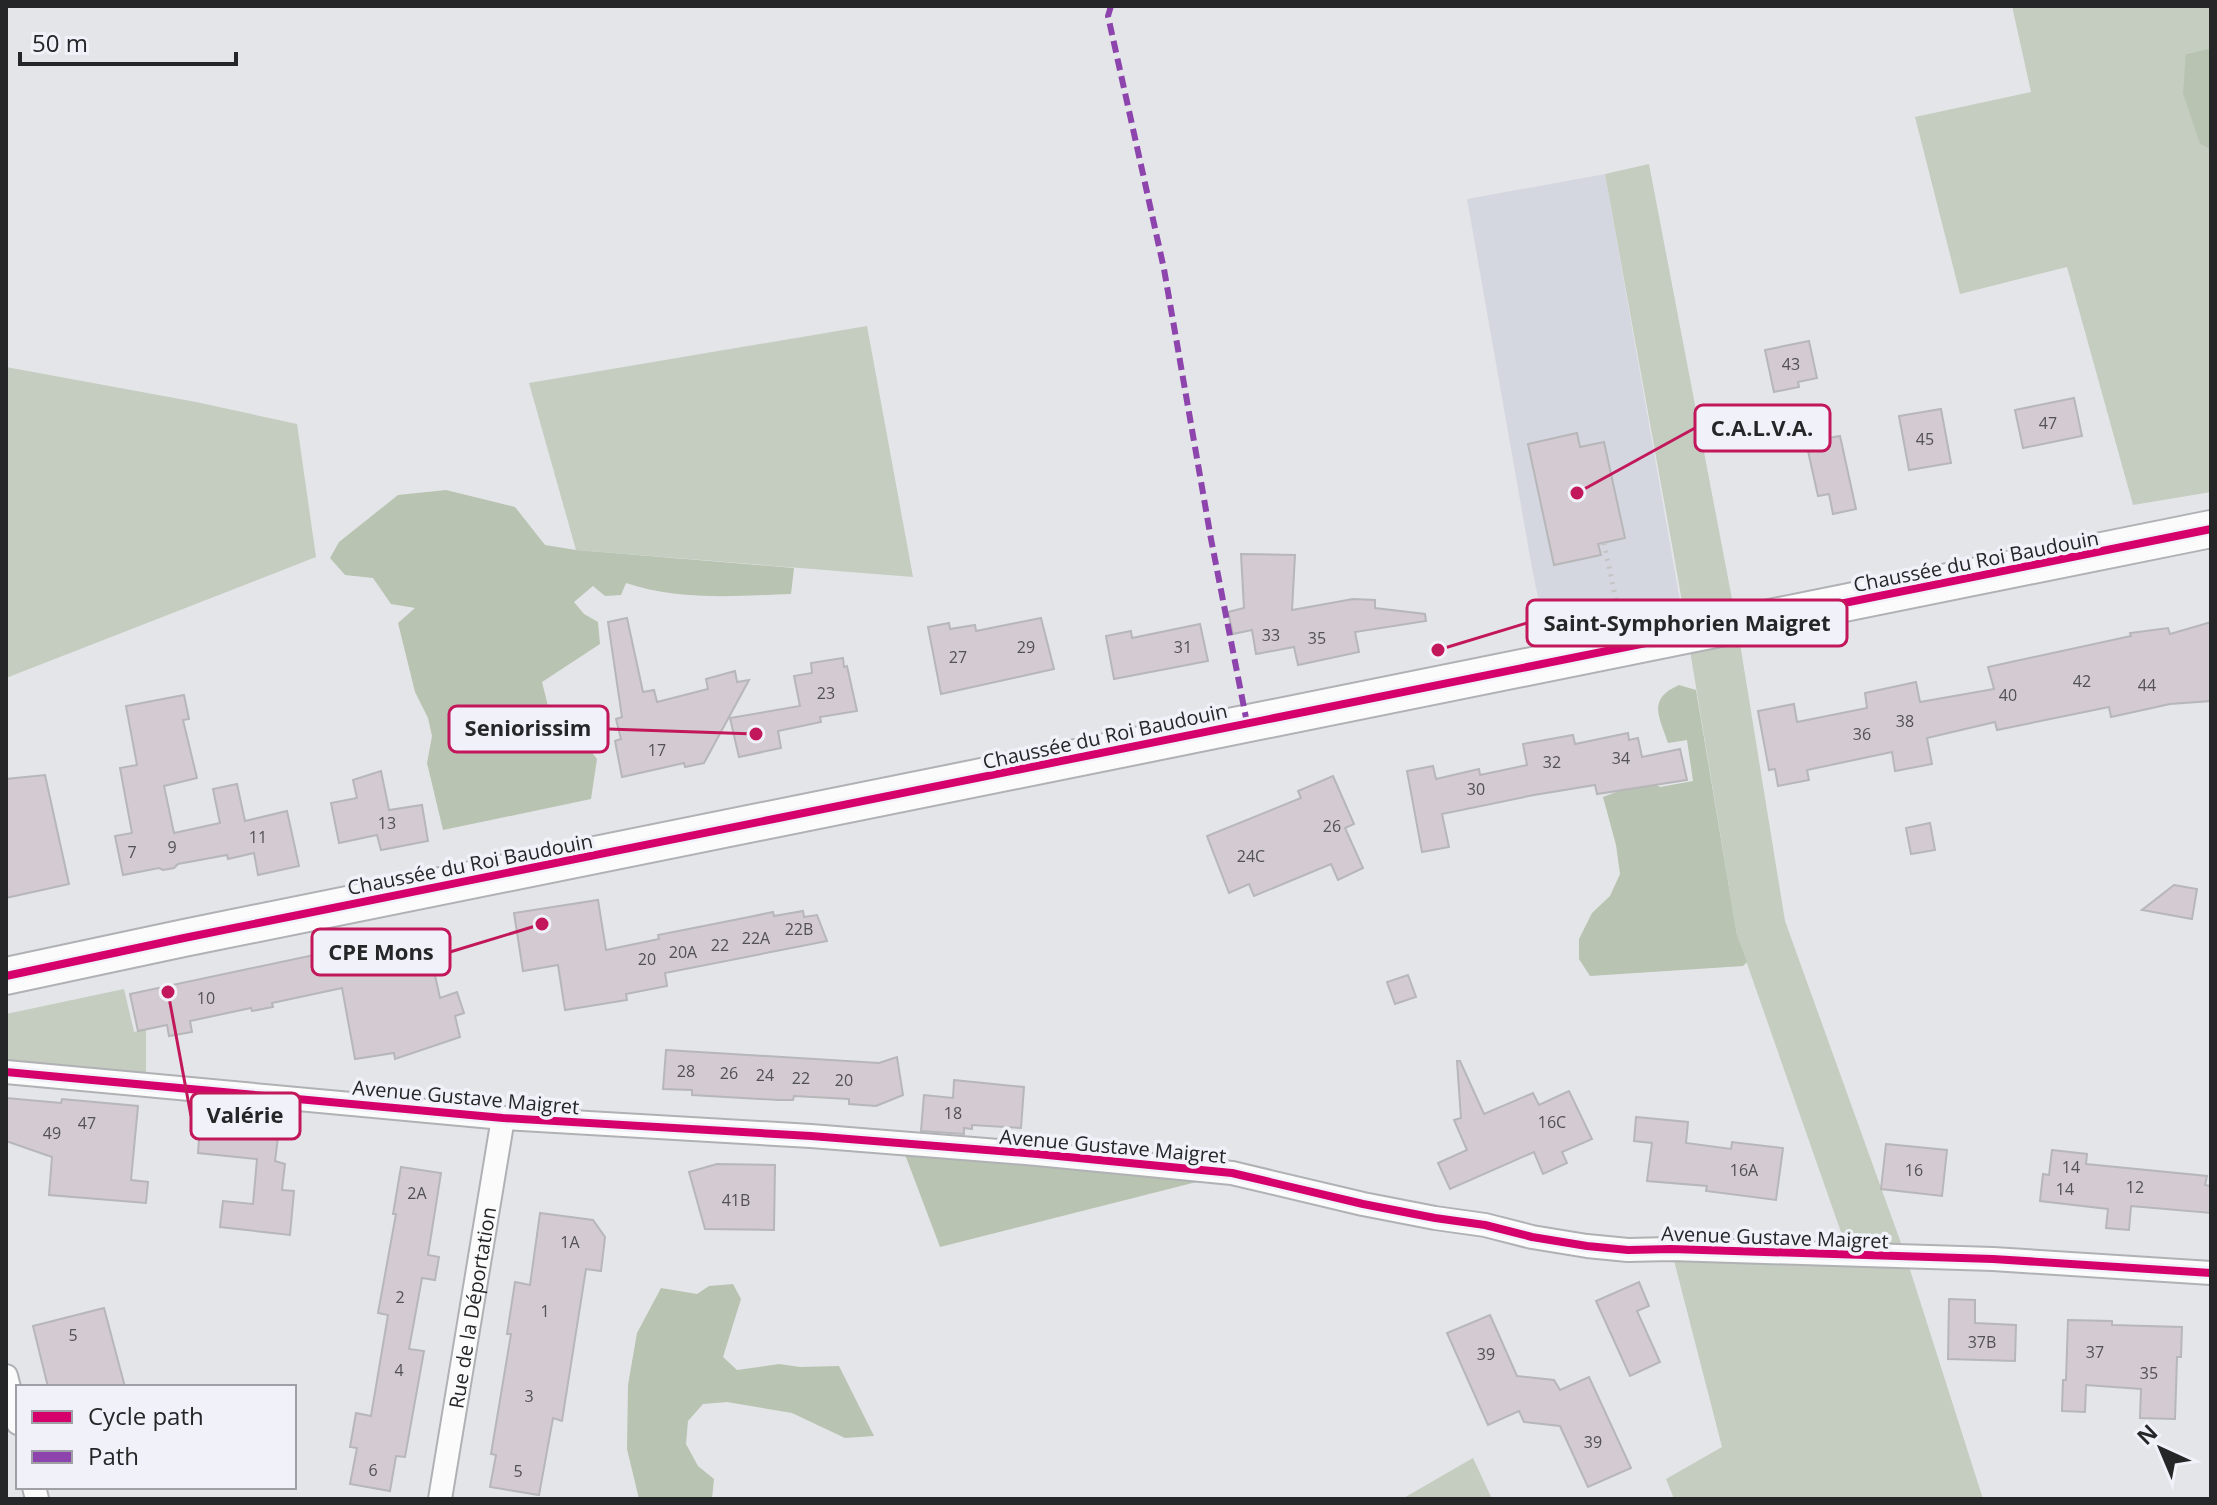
<svg xmlns="http://www.w3.org/2000/svg" width="2217" height="1505" viewBox="0 0 2217 1505" font-family="'Open Sans',sans-serif">
  <style>
    .built { fill: #d5d7e0 }
    .green { fill: #c4cdbf }
    .forest { fill: #b8c3b1 }
    .building { fill: #d3cbd1; stroke: #b7b6b8; stroke-width: 2 }
    .lines { fill: none; stroke-linecap: round; stroke-linejoin: round }
    .street-casing { stroke: #b0b1b4; stroke-width: 26 }
    .primary-casing { stroke: #b0b1b4; stroke-width: 40 }
    .path { stroke: #c4c4c5; stroke-width: 5; stroke-dasharray: 2 6; stroke-linecap: butt }
    .street { stroke: #fbfbfc; stroke-width: 22 }
    .primary { stroke: #fbfbfc; stroke-width: 36 }
    .quiet { stroke: #8e44ad; stroke-width: 6; stroke-dasharray: 12 6; stroke-linecap: butt }
    .cycleway-casing { stroke: #f0f1f9; stroke-width: 13 }
    .cycleway { stroke: #d6006c; stroke-width: 8 }
    .labels { text-anchor: middle; dominant-baseline: central; stroke-width: 7; stroke-linejoin: round; paint-order: stroke }
    .number-label { font-size: 16px; fill: #525154 }
    .street-label { font-size: 20px; fill: #252628; stroke: #f0f1f9 }
    .leader { fill: none; stroke: #c2185b; stroke-width: 3 }
    .callout-dot { fill: #c2185b; stroke: #f0f1f9; stroke-width: 3 }
    .callout { fill: #f0f1f9; stroke: #c2185b; stroke-width: 3 }
    .callout-label { font-size: 22px; text-anchor: middle; font-weight: bold; fill: #252628 }
  </style>
  <rect width="100%" height="100%" fill="#e4e5e9"/>
  <!-- built -->
  <path class="built" d="M1605 174 1686 635 1551 662 1532 568 1467 199Z"/>
  <!-- green -->
  <g class="green">
    <path d="M2012 6H2211V48L2186 54 2200 144 2211 150V492L2133 505 2067 267 1960 294 1915 117 2031 92Z"/>
    <path d="M1649 164 1737 625 1785 921 1906 1257 1983 1499H1674L1666 1479 1722 1447 1671 1249 1849 1255 1737 935 1679 584 1605 174Z"/>
    <path d="M867 326 913 577 576 550 529 383Z"/>
    <path d="M6 367 196 402 297 424 316 557 6 678Z"/>
    <path d="M124 989 134 1032 146 1029V1080L6 1067V1014Z"/>
    <path d="M1473 1458 1492 1499H1402Z"/>
  </g>
  <!-- forest -->
  <g class="forest">
    <path d="M2211 48V150L2200 144 2183 93 2186 54Z"/>
    <path d="M446 490 515 507 545 545 576 550 794 568 791 594C737 596 679 601 626 583L621 595 605 596 593 586 574 602 584 614 598 622 600 644 542 682 551 718 577 733 597 759 591 799 443 830 427 763 432 736 428 718 415 692 398 623 415 608 391 604 373 578 345 575 330 558 339 542 398 495Z"/>
    <path d="M1679 685 1696 690 1737 935 1747 962 1743 966 1590 976 1579 959V939L1592 913 1610 896 1620 874 1616 845 1603 797 1648 780 1660 787 1693 781 1687 740 1668 743C1659 716 1647 699 1679 685Z"/>
    <path d="M901 1144 1232 1173 940 1247Z"/>
    <path d="M733 1284 741 1299 723 1357 737 1370 779 1364 800 1367 839 1366 874 1436 845 1438 792 1413 727 1402 703 1404 688 1421 686 1444 698 1466 714 1479 712 1499H639L627 1449 628 1385 637 1333 661 1288 697 1294 709 1286Z"/>
  </g>
  <!-- building -->
  <g class="building">
    <path d="M1809 341 1817 378 1798 382 1799 387 1774 392 1765 350Z"/>
    <path d="M2074 398 2082 436 2023 448 2015 410Z"/>
    <path d="M1941 409 1951 463 1909 470 1899 416Z"/>
    <path d="M1577 433 1580 447 1604 442 1625 538 1598 544 1601 555 1554 565 1528 444Z"/>
    <path d="M1840 436 1856 509 1833 514 1829 494 1818 496 1806 442Z"/>
    <path d="M1241 554 1295 555 1292 610 1353 599 1375 600V608L1425 614 1426 621 1355 632 1359 652 1298 665 1294 647 1256 654 1252 630 1233 634 1228 612 1244 608Z"/>
    <path d="M627 618 643 692 654 690 657 702 708 689 706 679 735 671 737 682 749 680 704 763 685 767 684 763 622 777 615 741 621 739 616 719 622 717 608 622Z"/>
    <path d="M1041 618 1054 669 941 694 928 627 949 623 950 629 975 625 976 631Z"/>
    <path d="M2211 622V701L2170 704 2111 717 2109 707 1997 730 1995 722 1927 738 1932 764 1895 771 1892 752 1807 770 1809 780 1778 786 1775 769 1769 770 1758 711 1794 704 1797 722 1867 708 1865 693 1916 682 1920 702 1994 689 1988 667 2131 636 2130 633 2168 628 2170 634Z"/>
    <path d="M1200 624 1208 661 1114 679 1106 636 1131 631 1132 638Z"/>
    <path d="M843 658 844 667 847 666 857 711 820 717 821 722 778 731 781 748 739 757 730 718 800 706 794 676 812 673 811 663Z"/>
    <path d="M184 695 189 719 183 720 197 778 164 786 174 833 220 823 213 789 237 784 245 821 287 811 299 866 258 875 254 853 228 859 227 855 178 864 174 868 163 870 159 868 123 875 115 836 132 833 120 768 137 765 126 706Z"/>
    <path d="M1628 733 1629 740 1638 738 1642 757 1680 749 1687 780 1597 794 1595 785 1534 795 1442 814 1449 847 1422 852 1407 771 1433 766 1436 779 1479 769 1480 775 1527 765 1523 744 1573 735 1575 744Z"/>
    <path d="M381 771 389 810 422 805 428 841 381 850 377 835 339 843 331 803 357 798 353 780Z"/>
    <path d="M45 775 69 884 6 898V779Z"/>
    <path d="M1333 776 1354 824 1345 828 1363 868 1338 880 1331 864 1254 896 1249 884 1229 893 1207 836 1301 798 1298 791Z"/>
    <path d="M1930 823 1935 850 1911 854 1906 828Z"/>
    <path d="M2174 885 2197 889 2192 919 2142 910Z"/>
    <path d="M598 900 606 950 659 939 658 935 749 917 773 912 774 916 803 911 804 917 817 915 827 941 665 973 667 986 626 994 627 1000 565 1010 558 965 523 971 514 913Z"/>
    <path d="M426 934 440 998 457 992 464 1013 455 1016 460 1037 395 1059 394 1053 355 1059 342 988 272 1003 273 1007 252 1011 251 1008 190 1021 192 1032 169 1036 167 1025 138 1031 130 994 408 935Z"/>
    <path d="M1408 975 1416 997 1395 1004 1387 982Z"/>
    <path d="M666 1050 879 1063 897 1057 903 1095 876 1106 849 1104V1099L794 1096 793 1100H779L692 1095V1090L663 1089Z"/>
    <path d="M1457 1061H1460L1484 1114 1533 1093 1539 1105 1569 1091 1592 1139 1562 1152 1567 1163 1543 1174 1534 1152 1450 1189 1438 1163 1467 1150 1454 1120 1461 1118Z"/>
    <path d="M954 1080 1024 1087 1021 1128 972 1125V1129L964 1128V1134L921 1131 924 1095 953 1098Z"/>
    <path d="M6 1098 61 1103 62 1099 138 1106 131 1180 148 1182 146 1203 49 1195 52 1157 6 1141Z"/>
    <path d="M201 1112 280 1121 275 1161 285 1164 282 1190 294 1191 290 1235 220 1227 223 1201 253 1204 257 1159 198 1153Z"/>
    <path d="M1636 1117 1688 1122 1686 1143 1731 1149 1732 1142 1783 1148 1776 1200 1706 1191 1707 1186 1647 1181 1652 1143 1634 1141Z"/>
    <path d="M1886 1144 1947 1150 1942 1196 1881 1189Z"/>
    <path d="M2052 1150 2087 1154 2086 1164 2207 1176 2205 1185 2211 1186V1213L2131 1206 2129 1230 2106 1228 2108 1209 2040 1201 2043 1174 2049 1175Z"/>
    <path d="M717 1164 775 1165 774 1230 705 1229 689 1172Z"/>
    <path d="M401 1167 441 1173 428 1255 439 1257 435 1280 422 1278 409 1349 424 1351 405 1457 396 1456 390 1491 350 1484 357 1448 350 1447 356 1413 371 1416 388 1315 378 1313 396 1214H393Z"/>
    <path d="M540 1213 593 1220 605 1237 601 1271 586 1269 562 1421 553 1418 539 1495 490 1487 496 1455 491 1454 511 1334H507L515 1282 530 1285Z"/>
    <path d="M1639 1282 1649 1306 1637 1311 1660 1362 1630 1376 1596 1301Z"/>
    <path d="M1949 1299 1975 1300V1323L2016 1325 2015 1361 1948 1359Z"/>
    <path d="M104 1308 125 1387H48L33 1326Z"/>
    <path d="M1490 1315 1517 1376 1554 1380 1560 1390 1589 1377 1631 1468 1588 1487 1560 1426 1524 1422 1519 1411 1488 1425 1447 1333Z"/>
    <path d="M2068 1320 2112 1321V1325L2182 1327 2181 1357H2177L2175 1419 2140 1418 2141 1389 2086 1385 2085 1412 2062 1411 2063 1380H2066Z"/>
  </g>
  <g class="lines">
    <defs>
      <g id="street">
        <path d="M6 1072 503 1118 811 1136 1037 1154 1232 1173 1363 1204 1435 1218 1485 1225 1532 1237 1587 1246 1628 1250 1671 1249 1993 1259 2211 1273"/>
        <path d="M6 1376 18 1423"/>
        <path d="M34 1487 37 1499"/>
        <path id="s1" d="M440 1499 503 1118"/>
      </g>
      <path id="primary" d="M6 976 184 938 2211 529"/>
    </defs>
    <!-- street casing -->
    <use href="#street" class="street-casing"/>
    <!-- primary casing -->
    <use href="#primary" class="primary-casing"/>
    <!-- path -->
    <path class="path" d="M1604 543 1620 619"/>
    <!-- street -->
    <use href="#street" class="street"/>
    <!-- primary -->
    <use href="#primary" class="primary"/>
    <!-- quiet -->
    <path class="quiet" d="M1111 6 1108 16 1164 269 1211 539 1247 723"/>
    <defs>
      <g id="cycleway">
        <path d="M6 976 184 938 2211 529"/>
        <path d="M6 1072 503 1118 811 1136 1037 1154 1232 1173 1363 1204 1435 1218 1485 1225 1532 1237 1587 1246 1628 1250 1671 1249 1993 1259 2211 1273"/>
      </g>
    </defs>
    <!-- cycleway casing -->
    <use href="#cycleway" class="cycleway-casing"/>
    <!-- cycleway -->
    <use href="#cycleway" class="cycleway"/>
  </g>
  <g class="labels">
    <!-- number labels -->
    <g class="number-label">
      <text x="1791" y="364">43</text>
      <text x="2048" y="423">47</text>
      <text x="1925" y="439">45</text>
      <text x="1271" y="635">33</text>
      <text x="1317" y="638">35</text>
      <text x="1026" y="647">29</text>
      <text x="1183" y="647">31</text>
      <text x="958" y="657">27</text>
      <text x="2082" y="681">42</text>
      <text x="2147" y="685">44</text>
      <text x="826" y="693">23</text>
      <text x="2008" y="695">40</text>
      <text x="1905" y="721">38</text>
      <text x="1862" y="734">36</text>
      <text x="657" y="750">17</text>
      <text x="1621" y="758">34</text>
      <text x="1552" y="762">32</text>
      <text x="1476" y="789">30</text>
      <text x="387" y="823">13</text>
      <text x="1332" y="826">26</text>
      <text x="258" y="837">11</text>
      <text x="172" y="847">9</text>
      <text x="132" y="852">7</text>
      <text x="1251" y="856">24C</text>
      <text x="799" y="929">22B</text>
      <text x="756" y="938">22A</text>
      <text x="720" y="945">22</text>
      <text x="683" y="952">20A</text>
      <text x="647" y="959">20</text>
      <text x="206" y="998">10</text>
      <text x="686" y="1071">28</text>
      <text x="729" y="1073">26</text>
      <text x="765" y="1075">24</text>
      <text x="801" y="1078">22</text>
      <text x="844" y="1080">20</text>
      <text x="953" y="1113">18</text>
      <text x="1552" y="1122">16C</text>
      <text x="87" y="1123">47</text>
      <text x="52" y="1133">49</text>
      <text x="2071" y="1167">14</text>
      <text x="1744" y="1170">16A</text>
      <text x="1914" y="1170">16</text>
      <text x="2135" y="1187">12</text>
      <text x="2065" y="1189">14</text>
      <text x="417" y="1193">2A</text>
      <text x="736" y="1200">41B</text>
      <text x="570" y="1242">1A</text>
      <text x="400" y="1297">2</text>
      <text x="545" y="1311">1</text>
      <text x="73" y="1335">5</text>
      <text x="1982" y="1342">37B</text>
      <text x="2095" y="1352">37</text>
      <text x="1486" y="1354">39</text>
      <text x="399" y="1370">4</text>
      <text x="2149" y="1373">35</text>
      <text x="529" y="1396">3</text>
      <text x="1593" y="1442">39</text>
      <text x="373" y="1470">6</text>
      <text x="518" y="1471">5</text>
    </g>
    <!-- street labels -->
    <g class="street-label">
      <text transform="translate(1976 561) rotate(-11)">Chaussée du Roi Baudouin</text>
      <text transform="translate(1105 736) rotate(-12)">Chaussée du Roi Baudouin</text>
      <text transform="translate(470 864) rotate(-11)">Chaussée du Roi Baudouin</text>
      <text transform="translate(466 1097) rotate(5)">Avenue Gustave Maigret</text>
      <text transform="translate(1113 1146) rotate(5)">Avenue Gustave Maigret</text>
      <text transform="translate(1775 1237) rotate(2)">Avenue Gustave Maigret</text>
      <text stroke="none"><textPath href="#s1" startOffset="194">Rue de la Déportation</textPath></text>
    </g>
  </g>
  <!-- callouts -->
  <path class="leader" d="M1577 493L1695 428M1438 650L1527 623M756 734L608 729M542 924L450 952M168 992L191 1116"/>
  <g class="callout-dot">
    <circle cx="1577" cy="493" r="8"/>
    <circle cx="1438" cy="650" r="8"/>
    <circle cx="756" cy="734" r="8"/>
    <circle cx="542" cy="924" r="8"/>
    <circle cx="168" cy="992" r="8"/>
  </g>
  <g class="callout">
    <rect x="1695" y="405" width="135" height="46" rx="8"/>
    <rect x="1527" y="600" width="320" height="46" rx="8"/>
    <rect x="449" y="706" width="159" height="46" rx="8"/>
    <rect x="312" y="929" width="138" height="46" rx="8"/>
    <rect x="191" y="1093" width="109" height="46" rx="8"/>
  </g>
  <g class="callout-label">
    <text x="1762" y="436">C.A.L.V.A.</text>
    <text x="1687" y="631">Saint-Symphorien Maigret</text>
    <text x="528" y="736">Seniorissim</text>
    <text x="381" y="960">CPE Mons</text>
    <text x="245" y="1123">Valérie</text>
  </g>
  <!-- border -->
  <rect width="2217" height="1505" fill="none" stroke="#252628" stroke-width="16"/>
  <!-- legend -->
  <rect x="16" y="1385" width="280" height="104" fill="#f0f1f9" stroke="#9fa0a5" stroke-width="2"/>
  <rect x="32" y="1411" width="40" height="12" fill="#d6006c" stroke="#9fa0a5" stroke-width="2"/>
  <text x="88" y="1425" font-size="24" fill="#252628">Cycle path</text>
  <rect x="32" y="1451" width="40" height="12" fill="#8e44ad" stroke="#9fa0a5" stroke-width="2"/>
  <text x="88" y="1465" font-size="24" fill="#252628">Path</text>
  <!-- north arrow -->
  <g transform="translate(2161 1449) rotate(316)" stroke="#f0f1f9" stroke-width="6" paint-order="stroke">
  <path d="M0-6L14 30L0 20L-14 30Z" fill="#252628"/>
  <text y="-12" font-size="22" font-weight="bold" text-anchor="middle" fill="#252628">N</text>
  </g>
  <!-- scale -->
  <path d="M20 52v12h216v-12" fill="none" stroke="#252628" stroke-width="4"/>
  <text x="32" y="52" font-size="24" fill="#252628" stroke="#f0f1f9" stroke-width="6" paint-order="stroke">50 m</text>
</svg>
